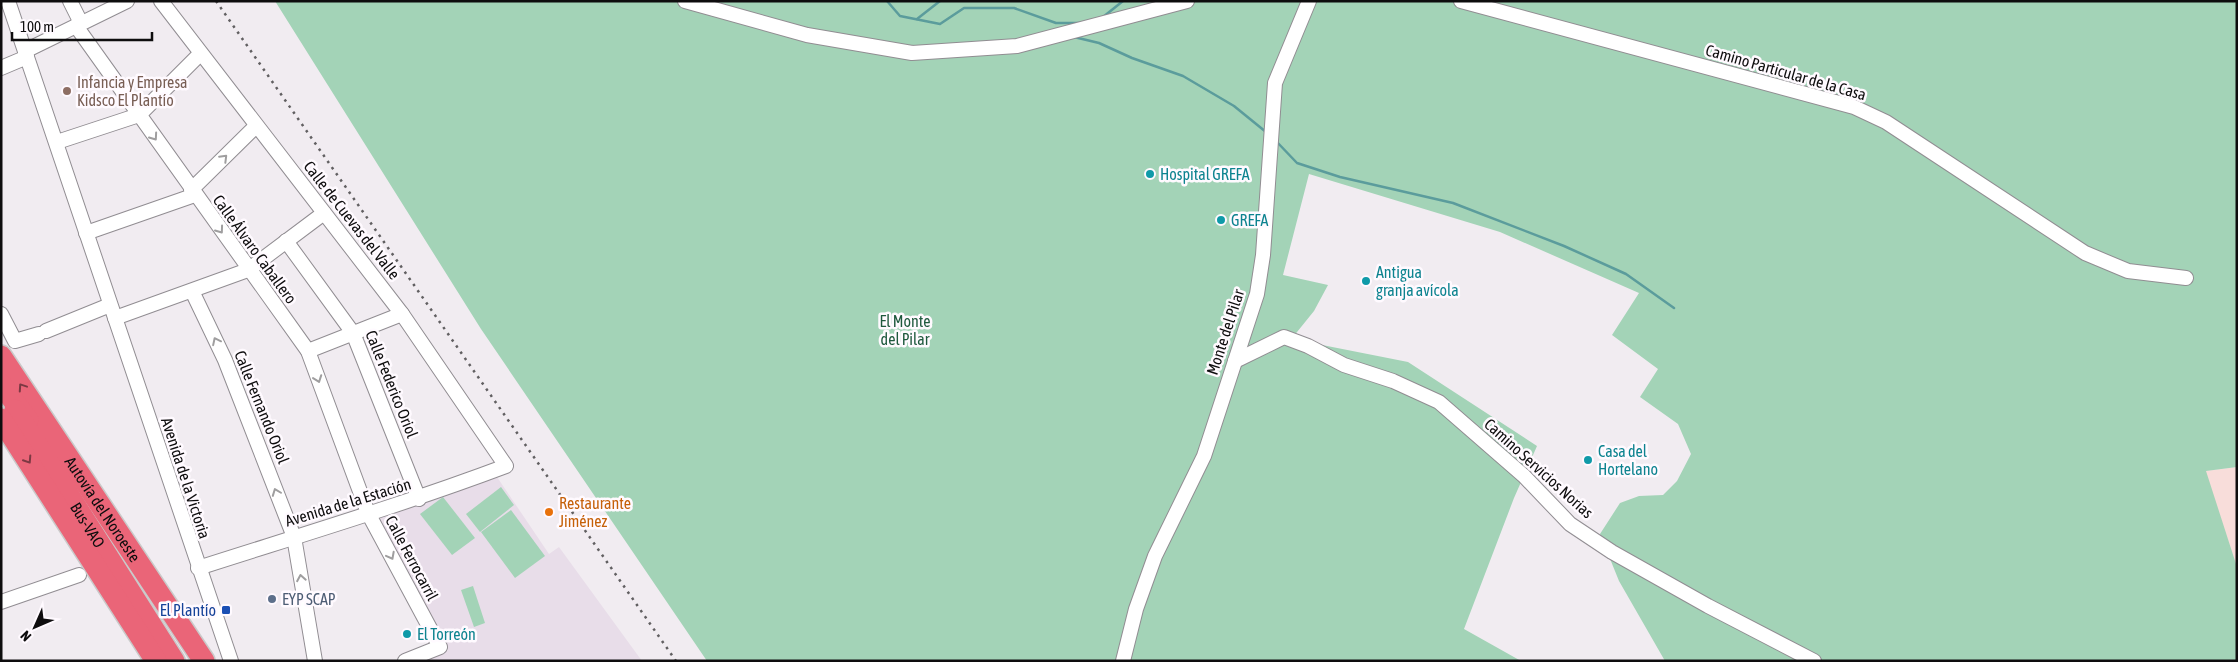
<svg xmlns="http://www.w3.org/2000/svg" width="2238" height="662" viewBox="0 0 2238 662" font-family="'Asap Condensed',sans-serif">
  <style>
    .industrial { fill: #f8ddda }
    .built { fill: #e8dde9 }
    .green { fill: #a3d3b7 }
    .lines { fill: none; stroke-linecap: round; stroke-linejoin: round }
    .stream { stroke: #5b9c9c; stroke-width: 2.5 }
    .minor-casing { stroke: #918d92; stroke-width: 16 }
    .highway-casing { stroke: #cacaca; stroke-width: 24 }
    .minor { stroke: #fff; stroke-width: 14 }
    .highway { stroke: #ea6578; stroke-width: 21 }
    .rail { stroke: #615f61; stroke-width: 2.5; stroke-dasharray: 2.5 5; stroke-linecap: butt }
    .oneway { stroke: #9f9e9f }
    .oneway2 { stroke: #7c3943 }
    .education-dot { fill: #8d6e63; stroke: #fffaff; stroke-width: 2 }
    .culture-dot { fill: #0f9aa8; stroke: #fffaff; stroke-width: 2 }
    .food-dot { fill: #e8710a; stroke: #fffaff; stroke-width: 2 }
    .service-dot { fill: #5c6f8a; stroke: #fffaff; stroke-width: 2 }
    .transit-dot { fill: #1a4fb4; stroke: #fffaff; stroke-width: 2 }
    .labels { text-anchor: middle; dominant-baseline: central; stroke-width: 5; stroke-linejoin: round; paint-order: stroke }
    .street-label { font-size: 16px; fill: #0e0d0e; stroke: #fffaff }
    .education-label { font-size: 16px; fill: #785e54; stroke: #fffaff; text-anchor: start }
    .culture-label { font-size: 16px; fill: #0d838f; stroke: #fffaff; text-anchor: start }
    .park-label { font-size: 16px; fill: #1e593d; stroke: #fffaff }
    .food-label { font-size: 16px; fill: #c56008; stroke: #fffaff; text-anchor: start }
    .service-label { font-size: 16px; fill: #4e5e75; stroke: #fffaff; text-anchor: start }
    .transit-label { font-size: 16px; fill: #164399; stroke: #fffaff; text-anchor: end }
  </style>
  <rect width="100%" height="100%" fill="#f1ecf1"/>
  <!-- industrial -->
  <path class="industrial" d="M2237 467V567L2205 471Z"/>
  <!-- built -->
  <path class="built" d="M497 477 549 554 559 547 642 661H418L448 650 379 521 380 518Z"/>
  <!-- green -->
  <g class="green">
    <path d="M275 1H2237V467L2206 471 2237 567V661H1665L1619 581 1600 534 1620 503 1639 496 1663 495 1677 481 1691 454 1678 424 1640 397 1658 369 1612 335 1639 293 1500 232 1309 174 1283 275 1328 285 1314 311 1293 337 1307 342 1408 362 1537 446 1514 498 1464 629 1521 661H707L481 329Z"/>
    <path d="M501 487 514 505 480 532 466 514Z"/>
    <path d="M443 497 475 538 452 555 420 514Z"/>
    <path d="M511 510 545 556 515 578 481 532Z"/>
    <path d="M473 586 485 623 474 627 461 590Z"/>
  </g>
  <g class="lines">
    <!-- stream -->
    <g class="stream">
      <path d="M887 1 900 16 940 24 964 8H1014L1056 23H1081"/>
      <path d="M1103 17 1123 1"/>
      <path d="M917 19 940 1"/>
      <path d="M1074 37 1099 43 1132 58 1183 76 1234 106 1266 132"/>
      <path d="M1276 141 1297 163 1340 177 1453 203 1564 246 1626 274 1674 308"/>
    </g>
    <defs>
      <g id="minor">
        <path d="M8 1 231 661"/>
        <path d="M70 1 81 23"/>
        <path d="M161 1 402 314 506 466C405 504 301 535 198 568"/>
        <path d="M685 1 807 35 912 53 1017 46 1187 1"/>
        <path d="M1461 1 1854 107 1886 122 2085 253 2128 271 2186 278"/>
        <path d="M76 26 308 351 368 513 440 647 405 661"/>
        <path d="M25 51 127 1"/>
        <path d="M1 68 27 57"/>
        <path d="M57 142 139 115 200 54"/>
        <path d="M191 190 256 126"/>
        <path d="M86 233 195 195"/>
        <path d="M286 241 353 333 419 499"/>
        <path d="M192 291 225 360 294 537 315 661"/>
        <path d="M1 314 15 341 39 334"/>
        <path d="M115 318 248 270 324 213"/>
        <path d="M46 331 110 305"/>
        <path d="M308 351 402 314"/>
        <path d="M1235 361 1284 337 1308 346 1344 365 1393 381 1439 402 1524 476 1570 524 1612 552 1708 606 1814 661"/>
        <path d="M1 602 79 575"/>
        <path d="M1123 661 1136 609 1155 556 1204 456 1257 294 1263 255 1275 83 1309 1"/>
      </g>
      <g id="highway">
        <path id="s1" d="M1 356 204 661"/>
        <path d="M1 384 28 420"/>
        <path id="s2" d="M15 410 174 661"/>
        <path d="M1 419 156 661"/>
      </g>
    </defs>
    <!-- minor casing -->
    <use href="#minor" class="minor-casing"/>
    <!-- highway casing -->
    <use href="#highway" class="highway-casing"/>
    <!-- minor -->
    <use href="#minor" class="minor"/>
    <!-- highway -->
    <use href="#highway" class="highway"/>
    <!-- rail -->
    <path class="rail" d="M216 1 676 661"/>
  </g>
  <!-- one-way arrows -->
  <defs><path id="oneway-chevron" d="M-2-3.5L2.5 0L-2 3.5" fill="none" stroke-width="1.6" stroke-linecap="round" stroke-linejoin="round" transform="scale(1.25)"/></defs>
  <g class="oneway">
    <use href="#oneway-chevron" transform="translate(154 137) rotate(55)"/>
    <use href="#oneway-chevron" transform="translate(224 158) rotate(-45)"/>
    <use href="#oneway-chevron" transform="translate(220 230) rotate(54)"/>
    <use href="#oneway-chevron" transform="translate(216 341) rotate(-116)"/>
    <use href="#oneway-chevron" transform="translate(318 379) rotate(70)"/>
    <use href="#oneway-chevron" transform="translate(276 492) rotate(-111)"/>
    <use href="#oneway-chevron" transform="translate(391 556) rotate(62)"/>
    <use href="#oneway-chevron" transform="translate(301 578) rotate(-100)"/>
  </g>
  <g class="oneway2">
    <use href="#oneway-chevron" transform="translate(22 387) rotate(-124)"/>
    <use href="#oneway-chevron" transform="translate(28 460) rotate(57)"/>
  </g>
  <!-- markers -->
  <circle class="education-dot" cx="67" cy="91" r="5"/>
  <g class="culture-dot">
    <circle cx="1150" cy="174" r="5"/>
    <circle cx="1221" cy="220" r="5"/>
    <circle cx="1366" cy="281" r="5"/>
    <circle cx="1588" cy="460" r="5"/>
    <circle cx="407" cy="634" r="5"/>
  </g>
  <circle class="food-dot" cx="549" cy="512" r="5"/>
  <circle class="service-dot" cx="272" cy="599" r="5"/>
  <rect class="transit-dot" x="221" y="605" width="10" height="10" rx="2.5"/>
  <g class="labels">
    <!-- street labels -->
    <g class="street-label">
      <text transform="translate(1786 72) rotate(16)">Camino Particular de la Casa</text>
      <text transform="translate(352 220) rotate(52)">Calle de Cuevas del Valle</text>
      <text transform="translate(255 249) rotate(54)">Calle Álvaro Caballero</text>
      <text transform="translate(1225 332) rotate(-72)">Monte del Pilar</text>
      <text transform="translate(392 384) rotate(68)">Calle Federico Oriol</text>
      <text transform="translate(262 407) rotate(68)">Calle Fernando Oriol</text>
      <text transform="translate(1539 468) rotate(42)">Camino Servicios Norias</text>
      <text transform="translate(186 478) rotate(72)">Avenida de la Victoria</text>
      <text transform="translate(348 502) rotate(-17)">Avenida de la Estación</text>
      <text stroke="none"><textPath href="#s1" startOffset="184">Autovía del Noroeste</textPath></text>
      <text stroke="none"><textPath href="#s2" startOffset="136">Bus-VAO</textPath></text>
      <text transform="translate(412 558) rotate(62)">Calle Ferrocarril</text>
    </g>
    <!-- education labels -->
    <g class="education-label">
      <text x="77" y="82">Infancia y Empresa<tspan x="77" dy="18">Kidsco El Plantío</tspan></text>
    </g>
    <!-- culture labels -->
    <g class="culture-label">
      <text x="1160" y="174">Hospital GREFA</text>
      <text x="1231" y="220">GREFA</text>
      <text x="1376" y="272">Antigua<tspan x="1376" dy="18">granja avícola</tspan></text>
      <text x="1598" y="451">Casa del<tspan x="1598" dy="18">Hortelano</tspan></text>
      <text x="417" y="634">El Torreón</text>
    </g>
    <!-- park labels -->
    <g class="park-label">
      <text x="905" y="321">El Monte<tspan x="905" dy="18">del Pilar</tspan></text>
    </g>
    <!-- food labels -->
    <g class="food-label">
      <text x="559" y="503">Restaurante<tspan x="559" dy="18">Jiménez</tspan></text>
    </g>
    <!-- service labels -->
    <g class="service-label">
      <text x="282" y="599">EYP SCAP</text>
    </g>
    <!-- transit labels -->
    <g class="transit-label">
      <text x="216" y="610">El Plantío</text>
    </g>
  </g>
  <!-- border -->
  <rect width="2238" height="662" fill="none" stroke="#0e0d0e" stroke-width="5"/>
  <!-- north arrow -->
  <g transform="translate(35 627) rotate(225)" stroke="#fffaff" stroke-width="4" paint-order="stroke">
  <path d="M0-4L9 19L0 12L-9 19Z" fill="#0e0d0e"/>
  <text y="-8" font-size="14" font-weight="bold" text-anchor="middle" fill="#0e0d0e">N</text>
  </g>
  <!-- scale -->
  <path d="M12 32v8h140v-8" fill="none" stroke="#0e0d0e" stroke-width="2.5"/>
  <text x="20" y="32" font-size="15" fill="#0e0d0e" stroke="#fffaff" stroke-width="4" paint-order="stroke">100 m</text>
</svg>
